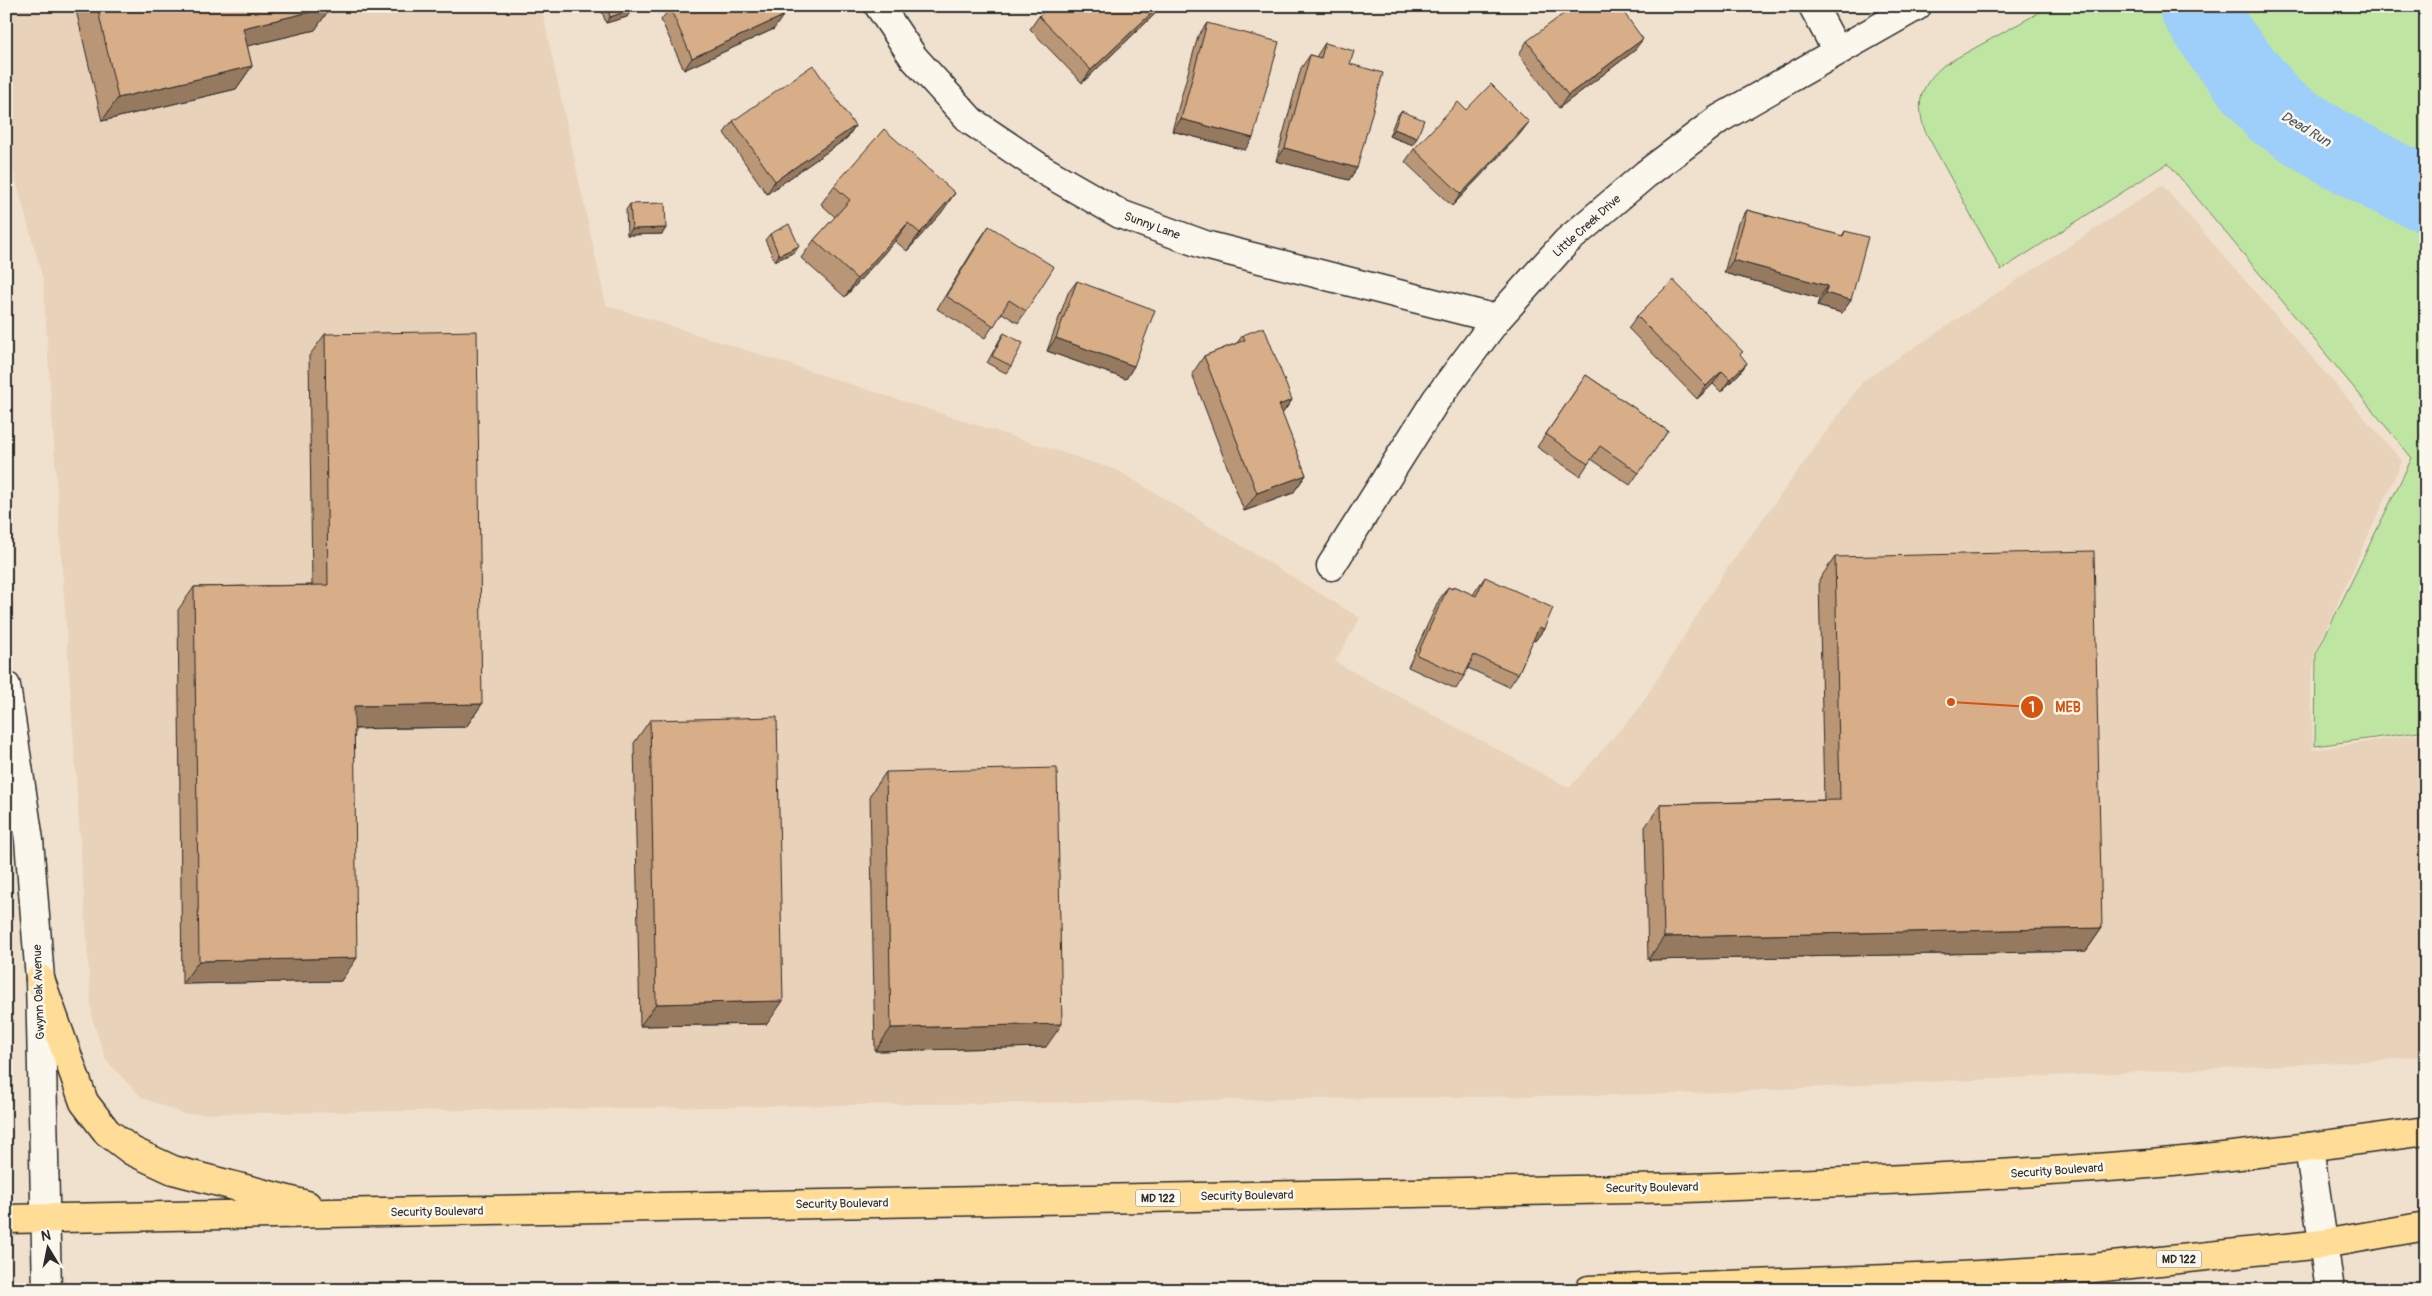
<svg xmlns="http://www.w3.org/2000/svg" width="2432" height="1296" viewBox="0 0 2432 1296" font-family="Pangolin,sans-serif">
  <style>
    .built { fill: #e8d2b9 }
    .green { fill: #bee6a2; stroke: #748866 }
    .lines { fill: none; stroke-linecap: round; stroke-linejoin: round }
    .river { stroke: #9ecefa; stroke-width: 76 }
    .street-casing { stroke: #2b2b2b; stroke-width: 31 }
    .secondary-casing { stroke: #2b2b2b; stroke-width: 31 }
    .primary-casing { stroke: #2b2b2b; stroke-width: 31 }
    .street { stroke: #fbf7ec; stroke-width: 28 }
    .secondary { stroke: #fbf7ec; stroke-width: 28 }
    .primary { stroke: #ffdd96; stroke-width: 28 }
    .wall { fill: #b99675; stroke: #2b2b2b }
    .shaded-wall { fill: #967a5f; stroke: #2b2b2b }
    .building { fill: #d7ae88; stroke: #2b2b2b }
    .labels { text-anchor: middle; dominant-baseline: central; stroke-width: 5; stroke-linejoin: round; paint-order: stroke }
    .shield { fill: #fbf7ec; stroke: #696865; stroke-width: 1 }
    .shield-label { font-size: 11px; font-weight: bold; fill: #2b2b2b }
    .street-label { font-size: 12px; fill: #2b2b2b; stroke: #fbf7ec }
    .water-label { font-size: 14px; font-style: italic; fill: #48545f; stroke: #fbf7ec }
    .leader { fill: none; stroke: #d5540f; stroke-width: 2 }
    .callout-dot { fill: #d5540f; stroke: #fbf7ec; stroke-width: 2 }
    .mark-label { font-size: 15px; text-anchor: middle; font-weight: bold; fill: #fff }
    .callout-label { font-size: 14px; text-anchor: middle; font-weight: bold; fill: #d5540f; stroke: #fbf7ec; stroke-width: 5; stroke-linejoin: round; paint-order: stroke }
  </style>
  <rect width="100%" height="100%" fill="#f0e1ce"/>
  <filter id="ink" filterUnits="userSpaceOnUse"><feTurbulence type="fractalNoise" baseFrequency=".02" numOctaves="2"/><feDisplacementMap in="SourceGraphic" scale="10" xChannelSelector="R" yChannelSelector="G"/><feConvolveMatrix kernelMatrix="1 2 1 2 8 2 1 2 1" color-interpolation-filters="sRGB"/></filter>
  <g filter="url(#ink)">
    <!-- built -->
    <path class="built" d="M6 6H541L606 305 1119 471 1360 618 1335 662 1569 788 1637 711 1723 574 1863 381 2162 185 2402 461 2315 653 2311 685 2313 750 2426 733V1055L2385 1060 1681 1094 183 1114 141 1097 106 1060 92 1018 43 279 6 144Z"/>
    <!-- green -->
    <path class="green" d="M2051 6H2426V731L2315 746 2316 654 2412 458 2168 163 2001 270 1925 131C1915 101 1921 85 1944 65Z"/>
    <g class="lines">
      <!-- river -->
      <path class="river" d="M2197 6 2221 44 2274 110 2325 143 2385 176 2426 194"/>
      <defs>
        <g id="street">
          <path d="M879 6 914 58 971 121 1045 171 1120 214 1205 245 1497 319"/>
          <path d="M1813 6 1837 51"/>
          <path d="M1331 566 1436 400 1497 319 1566 242 1646 174 1719 119 1917 6"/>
          <path d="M2309 1147 2330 1290"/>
        </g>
        <path id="secondary" d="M6 686 29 840 40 979 47 1290"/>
        <g id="primary">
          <path d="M40 979 84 1102 107 1132 132 1151 173 1170 307 1205"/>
          <path d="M6 1219 1687 1188C1832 1183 1977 1177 2122 1166 2223 1159 2325 1145 2426 1131"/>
          <path d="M1589 1290 1944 1277 2093 1268 2323 1244 2426 1226"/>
        </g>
      </defs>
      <!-- street casing -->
      <use href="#street" class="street-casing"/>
      <!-- secondary casing -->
      <use href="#secondary" class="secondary-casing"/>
      <!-- primary casing -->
      <use href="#primary" class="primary-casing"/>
      <!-- street -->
      <use href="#street" class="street"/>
      <!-- secondary -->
      <use href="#secondary" class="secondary"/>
      <!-- primary -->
      <use href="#primary" class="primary"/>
    </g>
    <!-- wall -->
    <g class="wall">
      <path d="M75 6H331L315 30 247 46 252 66 236 89 102 121Z"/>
      <path d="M600 6H630L631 10 627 17 606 23Z"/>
      <path d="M1716 6H1728L1719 11Z"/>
      <path d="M670 8 774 29 684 70 661 20Z"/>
      <path d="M1154 15 1082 83 1030 29 1039 16Z"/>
      <path d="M1207 23 1245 150 1172 131 1198 36Z"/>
      <path d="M1527 41 1634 51 1559 108 1519 54Z"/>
      <path d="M1325 43 1357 168 1349 180 1276 161 1301 68 1310 55 1316 57Z"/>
      <path d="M1466 110 1520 134 1452 206 1405 162 1414 149Z"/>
      <path d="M1401 111 1413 145 1389 136 1396 118Z"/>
      <path d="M733 121 855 126 847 138 767 194 724 133Z"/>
      <path d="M834 186 942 212 907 251 895 241 845 297 801 258 814 240 835 217 821 204Z"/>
      <path d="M630 204 666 228 662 234 627 235 626 210Z"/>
      <path d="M1747 210 1842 236 1845 231 1851 300 1842 313 1817 306 1819 298 1724 273 1738 223Z"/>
      <path d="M989 226 1026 311 1018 323 1002 313 985 338 937 309 980 239Z"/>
      <path d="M770 234 795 252 775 261 765 240Z"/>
      <path d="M1077 281 1134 366 1126 379 1047 351 1068 293Z"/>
      <path d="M1637 316 1747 363 1738 375 1721 392 1713 384 1697 399 1628 328Z"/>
      <path d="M1004 333 1011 366 1006 373 987 363 1000 339Z"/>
      <path d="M325 334 482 704 466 727 355 729 341 981 182 984 178 610 194 587 312 585 309 356Z"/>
      <path d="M1243 335 1292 400 1282 414 1306 475 1293 493 1244 511 1192 374 1204 356 1237 343Z"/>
      <path d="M1586 375 1668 431 1630 485 1591 459 1580 476 1537 447Z"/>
      <path d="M1835 557 2102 928 2086 951 1648 960 1645 827 1661 804 1824 800 1819 580Z"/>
      <path d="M1485 577 1544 629 1535 641 1533 640 1518 674 1509 687 1468 668 1464 676 1456 689 1408 667 1439 600 1448 587 1452 589 1454 586 1473 595 1476 590Z"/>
      <path d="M650 720 767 1024 640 1026 634 743Z"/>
      <path d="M886 772 1046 1047 875 1051 870 795Z"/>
    </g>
    <!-- shaded-wall -->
    <g class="shaded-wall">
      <path d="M1159 6H1160L1154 15 1082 83 1091 70Z"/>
      <path d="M1722 6H1728L1719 11Z"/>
      <path d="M331 7 315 30 227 51 243 28Z"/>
      <path d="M631 10 627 17 606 23 610 17Z"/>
      <path d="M783 16 774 29 684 70 692 58Z"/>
      <path d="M1643 39 1634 51 1559 108 1568 95Z"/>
      <path d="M252 66 236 89 102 121 118 98Z"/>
      <path d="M1181 119 1253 138 1245 150 1172 131Z"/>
      <path d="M1529 122 1520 134 1452 206 1461 194Z"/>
      <path d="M855 126 847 138 767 194 775 181Z"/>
      <path d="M1394 129 1417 138 1413 145 1389 136Z"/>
      <path d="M1285 148 1357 168 1349 180 1276 161Z"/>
      <path d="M955 193 942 212 907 251 920 233Z"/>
      <path d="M908 223 895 241 845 297 857 279Z"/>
      <path d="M666 228 662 234 627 235 632 229Z"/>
      <path d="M799 246 795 252 775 261 779 255Z"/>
      <path d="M1733 260 1828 286 1819 298 1724 273Z"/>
      <path d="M1825 293 1851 300 1842 313 1817 306Z"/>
      <path d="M1056 338 1134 366 1126 379 1047 351Z"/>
      <path d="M1747 363 1738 375 1721 392 1730 379Z"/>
      <path d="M1722 371 1713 384 1697 399 1706 386Z"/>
      <path d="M1292 400 1279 418V405Z"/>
      <path d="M1306 475 1293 493 1244 511 1257 493Z"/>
      <path d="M1539 627 1544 629 1535 641 1530 639Z"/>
      <path d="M482 704 466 727 338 729 354 706Z"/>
      <path d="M2102 928 2086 951 1648 960 1664 937Z"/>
      <path d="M357 958 341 981 182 984 199 961Z"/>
      <path d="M783 1001 767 1024 640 1026 656 1004Z"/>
      <path d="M1062 1024 1046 1047 875 1051 891 1028Z"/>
    </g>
    <!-- building -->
    <g class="building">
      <path d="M97 6H331V7L243 28 252 66 118 98Z"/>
      <path d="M607 6H630L631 10 610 17Z"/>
      <path d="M673 6H778L783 16 692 58 670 8Z"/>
      <path d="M1049 6H1159L1091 70 1039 16Z"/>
      <path d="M1574 6H1619L1643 39 1568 95 1527 41Z"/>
      <path d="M1207 23 1279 42 1253 138 1181 119Z"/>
      <path d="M1325 43 1354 51 1350 64 1383 73 1357 168 1285 148 1310 55 1321 58Z"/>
      <path d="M813 65 855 126 775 181 733 121Z"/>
      <path d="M1491 84 1529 122 1461 194 1414 149 1458 102 1466 110Z"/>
      <path d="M1401 111 1424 120 1417 138 1394 129Z"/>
      <path d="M884 129 955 193 920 233 908 223 857 279 814 240 850 200 834 186Z"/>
      <path d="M665 203 666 228 632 229 630 204Z"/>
      <path d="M1747 210 1843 236 1845 231 1868 237 1851 300 1825 293 1828 286 1733 260Z"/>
      <path d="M789 224 799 246 779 255 770 234Z"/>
      <path d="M989 226 1054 267 1026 311 1009 300 994 326 946 296Z"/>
      <path d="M1673 280 1743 352 1740 354 1747 363 1730 379 1722 371 1706 386 1637 316Z"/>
      <path d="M1077 281 1155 310 1134 366 1056 338Z"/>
      <path d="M1264 327 1292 400 1279 405 1306 475 1257 493 1204 356 1245 340 1243 335Z"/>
      <path d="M477 331 482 704 354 706 357 958 199 961 194 587 328 585 325 334Z"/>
      <path d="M1004 333 1023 343 1011 366 992 356Z"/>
      <path d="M1586 375 1668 431 1639 473 1600 446 1588 464 1546 434Z"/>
      <path d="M2094 551 2102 928 1664 937 1661 804 1840 800 1835 557Z"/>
      <path d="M1485 577 1553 608 1544 629 1539 627 1518 674 1474 655 1464 676 1417 655 1448 587 1452 589 1454 586 1476 596Z"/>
      <path d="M777 717 783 1001 656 1004 650 720Z"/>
      <path d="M1057 768 1062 1024 891 1028 886 772Z"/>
    </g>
  </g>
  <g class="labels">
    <!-- shield labels -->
    <g class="shield">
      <rect x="1135.5" y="1189.5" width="45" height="17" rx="4"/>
      <rect x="2156.5" y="1250.5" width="45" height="17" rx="4"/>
    </g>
    <g class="shield-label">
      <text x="1158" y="1198">MD 122</text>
      <text x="2179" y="1259">MD 122</text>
    </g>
    <!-- street labels -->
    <g class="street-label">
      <text transform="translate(1152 226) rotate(20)">Sunny Lane</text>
      <text transform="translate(1587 226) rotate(-42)">Little Creek Drive</text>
      <text transform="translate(39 992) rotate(-92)">Gwynn Oak Avenue</text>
      <text transform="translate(2057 1171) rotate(-4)">Security Boulevard</text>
      <text transform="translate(1652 1188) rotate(-1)">Security Boulevard</text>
      <text transform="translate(1247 1196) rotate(-1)">Security Boulevard</text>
      <text transform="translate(842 1204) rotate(-1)">Security Boulevard</text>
      <text transform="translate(437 1212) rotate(-1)">Security Boulevard</text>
    </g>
    <!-- water labels -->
    <g class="water-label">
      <text transform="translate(2306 129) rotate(31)">Dead Run</text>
    </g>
  </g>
  <!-- callouts -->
  <path class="leader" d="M1951 702L2032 707"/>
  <g class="callout-dot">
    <circle cx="1951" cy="702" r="5"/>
    <circle cx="2032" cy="707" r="12"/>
  </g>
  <g class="mark-label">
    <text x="2032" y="712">1</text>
  </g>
  <g class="callout-label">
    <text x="2068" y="712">MEB</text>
  </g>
  <!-- margin -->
  <rect width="2432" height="1296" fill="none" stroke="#fbf7ec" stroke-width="25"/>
  <rect x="12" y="12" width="2407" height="1271" fill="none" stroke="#2b2b2b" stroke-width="2" filter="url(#ink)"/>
  <!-- north arrow -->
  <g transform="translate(48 1248) rotate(350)" stroke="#fbf7ec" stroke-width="4" paint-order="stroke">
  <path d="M0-4L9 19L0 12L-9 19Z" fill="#2b2b2b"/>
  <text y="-8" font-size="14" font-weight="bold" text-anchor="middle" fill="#2b2b2b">N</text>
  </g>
</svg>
